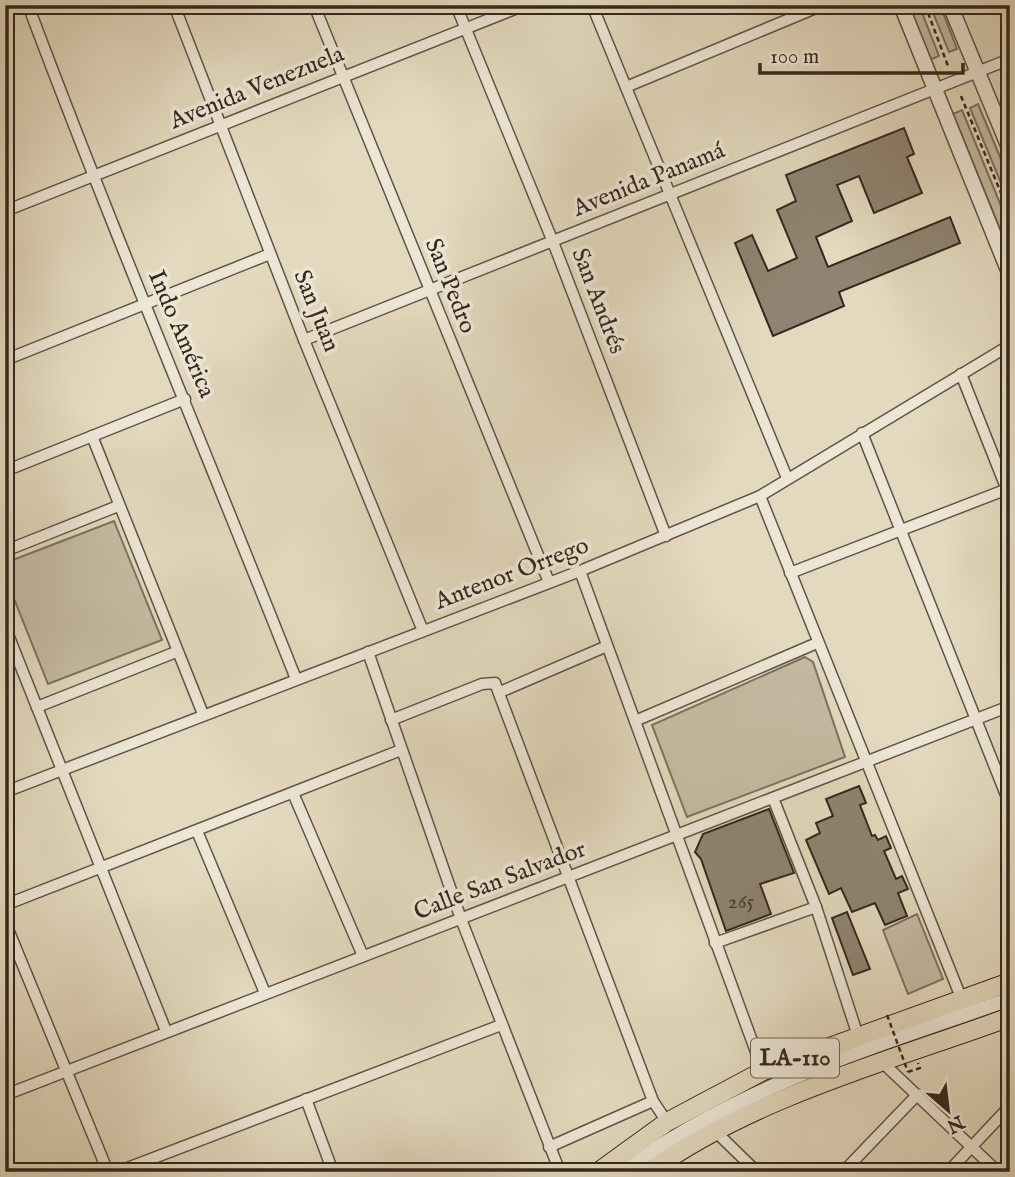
<svg xmlns="http://www.w3.org/2000/svg" width="1015" height="1177" viewBox="0 0 1015 1177" font-family="'IM FELL English',serif">
  <style>
    .green { fill: #c5bba3; stroke: #7d7160; stroke-width: 2 }
    .building { fill: #8f8471; stroke: #35271e; stroke-width: 2 }
    .lines { fill: none; stroke-linecap: round; stroke-linejoin: round }
    .minor-casing { stroke: #605446; stroke-width: 13 }
    .tertiary-casing { stroke: #605446; stroke-width: 17 }
    .primary-casing { stroke: #35271e; stroke-width: 20 }
    .path { stroke: #35271e; stroke-width: 2.5; stroke-dasharray: 5 3.5; stroke-linecap: butt }
    .minor { stroke: #ede6d5; stroke-width: 10 }
    .tertiary { stroke: #ede6d5; stroke-width: 14 }
    .primary { stroke: #e3d9be; stroke-width: 18 }
    .path-bridge { stroke: #35271e; stroke-width: 2.5; stroke-dasharray: 5 3.5; stroke-linecap: butt }
    .labels { text-anchor: middle; dominant-baseline: central; stroke-width: 7; stroke-linejoin: round; paint-order: stroke }
    .number-label { font-size: 21px; fill: #4c3e33 }
    .shield { fill: #ede6d5; stroke: #6c6055; stroke-width: 2 }
    .shield-label { font-size: 23px; font-weight: bold; fill: #35271e }
    .street-label { font-size: 24px; fill: #35271e; stroke: #ede6d5 }
  </style>
  <rect width="100%" height="100%" fill="#e3d9be"/>
  <filter id="stains"><feTurbulence type="fractalNoise" baseFrequency=".00286" numOctaves="4"/><feColorMatrix values="0 0 0 0 .2 0 0 0 0 .09 0 0 0 0 .02 0 0 0 .5 -.17"/></filter>
  <radialGradient id="worn" r=".72"><stop offset=".6" stop-color="#630" stop-opacity="0"/><stop offset="1" stop-color="#630" stop-opacity=".3"/></radialGradient>
  <!-- green -->
  <g class="green">
    <path d="M909 5H919L939 56 930 60Z"/>
    <path d="M930 5H940L957 49 949 52Z"/>
    <path d="M978 104 1010 181V205L970 108Z"/>
    <path d="M962 110 1010 228V254L953 114Z"/>
    <path d="M114 521 162 640 48 684 5 576V563Z"/>
    <path d="M805 657 813 662 845 757 687 817 652 725Z"/>
    <path d="M917 914 943 979 908 994 883 930Z"/>
  </g>
  <!-- building -->
  <g class="building">
    <path d="M904 128 914 154 907 157 922 193 874 213 859 176 837 185 852 221 816 237 828 267 950 217 960 243 839 292 844 306 773 336 735 243 752 235 768 271 797 258 777 210 796 201 786 175Z"/>
    <path d="M859 786 866 803 860 805 872 836 875 835 878 840 886 836 891 848 884 851 896 879 902 876 908 889 898 893 907 916 885 925 875 903 852 912 841 888 829 894 806 840 820 833 816 823 833 816 826 799Z"/>
    <path d="M769 809 794 873 760 884 771 914 726 931 701 859 695 852 703 834Z"/>
    <path d="M847 912 870 969 853 975 832 918Z"/>
  </g>
  <g class="lines">
    <defs>
      <g id="minor">
        <path d="M28 5C113 232 207 454 296 679"/>
        <path d="M174 5 304 340 423 631"/>
        <path d="M314 5 549 582"/>
        <path d="M456 5 553 242 666 536"/>
        <path d="M592 5 787 478"/>
        <path d="M626 87 823 5"/>
        <path d="M5 211 525 5"/>
        <path d="M304 340 1010 59"/>
        <path d="M5 360 270 254"/>
        <path d="M961 374 1009 495"/>
        <path d="M862 433 1010 805"/>
        <path d="M92 436 203 714"/>
        <path d="M5 471 185 399"/>
        <path d="M760 496 962 1000"/>
        <path d="M5 551 118 506"/>
        <path d="M580 571 763 1071"/>
        <path d="M790 573 1010 488"/>
        <path d="M5 627 166 1031"/>
        <path d="M368 652 461 919 560 1172"/>
        <path d="M500 692 607 646"/>
        <path d="M37 707 176 652"/>
        <path d="M391 720 482 684 495 683 653 1101 667 1122"/>
        <path d="M635 721 817 643"/>
        <path d="M5 792 580 571 760 496 1010 345"/>
        <path d="M293 793 363 956"/>
        <path d="M773 798 816 907 858 1036"/>
        <path d="M197 831 265 993"/>
        <path d="M5 905 401 750"/>
        <path d="M5 922 108 1172"/>
        <path d="M715 943 816 907"/>
        <path d="M883 1063 998 1172"/>
        <path d="M5 1095 1010 706"/>
        <path d="M306 1099 333 1172"/>
        <path d="M715 1131 757 1172"/>
        <path d="M549 1147 653 1101"/>
        <path d="M117 1172 501 1025"/>
        <path d="M843 1172 917 1095"/>
        <path d="M948 1172 1010 1106"/>
      </g>
      <g id="tertiary">
        <path d="M901 5 1010 275"/>
        <path d="M950 5 1010 150"/>
        <path d="M622 1172C739 1086 875 1046 1010 999"/>
      </g>
      <g id="primary">
        <path d="M598 1172 667 1122 763 1071 1010 982"/>
        <path d="M649 1172C753 1097 890 1061 1010 1017"/>
      </g>
    </defs>
    <!-- minor casing -->
    <use href="#minor" class="minor-casing"/>
    <!-- tertiary casing -->
    <use href="#tertiary" class="tertiary-casing"/>
    <!-- primary casing -->
    <use href="#primary" class="primary-casing"/>
    <!-- path -->
    <g class="path">
      <path d="M925 5 948 66"/>
      <path d="M961 96 1010 215"/>
      <path d="M908 1072 920 1068 918 1063"/>
    </g>
    <!-- minor -->
    <use href="#minor" class="minor"/>
    <!-- tertiary -->
    <use href="#tertiary" class="tertiary"/>
    <!-- primary -->
    <use href="#primary" class="primary"/>
    <!-- path-bridge -->
    <path class="path-bridge" d="M887 1015 908 1072"/>
  </g>
  <g class="labels">
    <!-- number labels -->
    <g class="number-label">
      <text x="741" y="902">265</text>
    </g>
    <!-- shield labels -->
    <rect class="shield" x="751" y="1038.5" width="88" height="39" rx="5"/>
    <g class="shield-label">
      <text x="795" y="1058">LA-110</text>
    </g>
    <!-- street labels -->
    <g class="street-label">
      <text transform="translate(257 88) rotate(-22)">Avenida Venezuela</text>
      <text transform="translate(649 180) rotate(-22)">Avenida Panamá</text>
      <text transform="translate(450 286) rotate(68)">San Pedro</text>
      <text transform="translate(598 301) rotate(69)">San Andrés</text>
      <text transform="translate(316 311) rotate(68)">San Juan</text>
      <text transform="translate(181 334) rotate(67)">Indo América</text>
      <text transform="translate(512 574) rotate(-21)">Antenor Orrego</text>
      <text transform="translate(500 881) rotate(-21)">Calle San Salvador</text>
    </g>
  </g>
  <!-- margin -->
  <rect width="1015" height="1177" fill="none" stroke="#e3d9be" stroke-width="28"/>
  <rect x="7" y="7" width="1001" height="1163" fill="none" stroke="#35271e" stroke-width="3.5"/>
  <rect x="14" y="14" width="987" height="1149" fill="none" stroke="#35271e" stroke-width="2"/>
  <!-- north arrow -->
  <g transform="translate(948 1110) rotate(152)" stroke="#ede6d5" stroke-width="5" paint-order="stroke">
  <path d="M0-5L12 26L0 18L-12 26Z" fill="#35271e"/>
  <text y="-10" font-size="19" font-weight="bold" text-anchor="middle" fill="#35271e">N</text>
  </g>
  <!-- scale -->
  <path d="M760 63v10h203v-10" fill="none" stroke="#35271e" stroke-width="3.5"/>
  <text x="770" y="63" font-size="21" fill="#35271e" stroke="#ede6d5" stroke-width="5" paint-order="stroke">100 m</text>
  <rect width="100%" height="100%" filter="url(#stains)"/>
  <rect width="100%" height="100%" fill="url(#worn)"/>
</svg>
